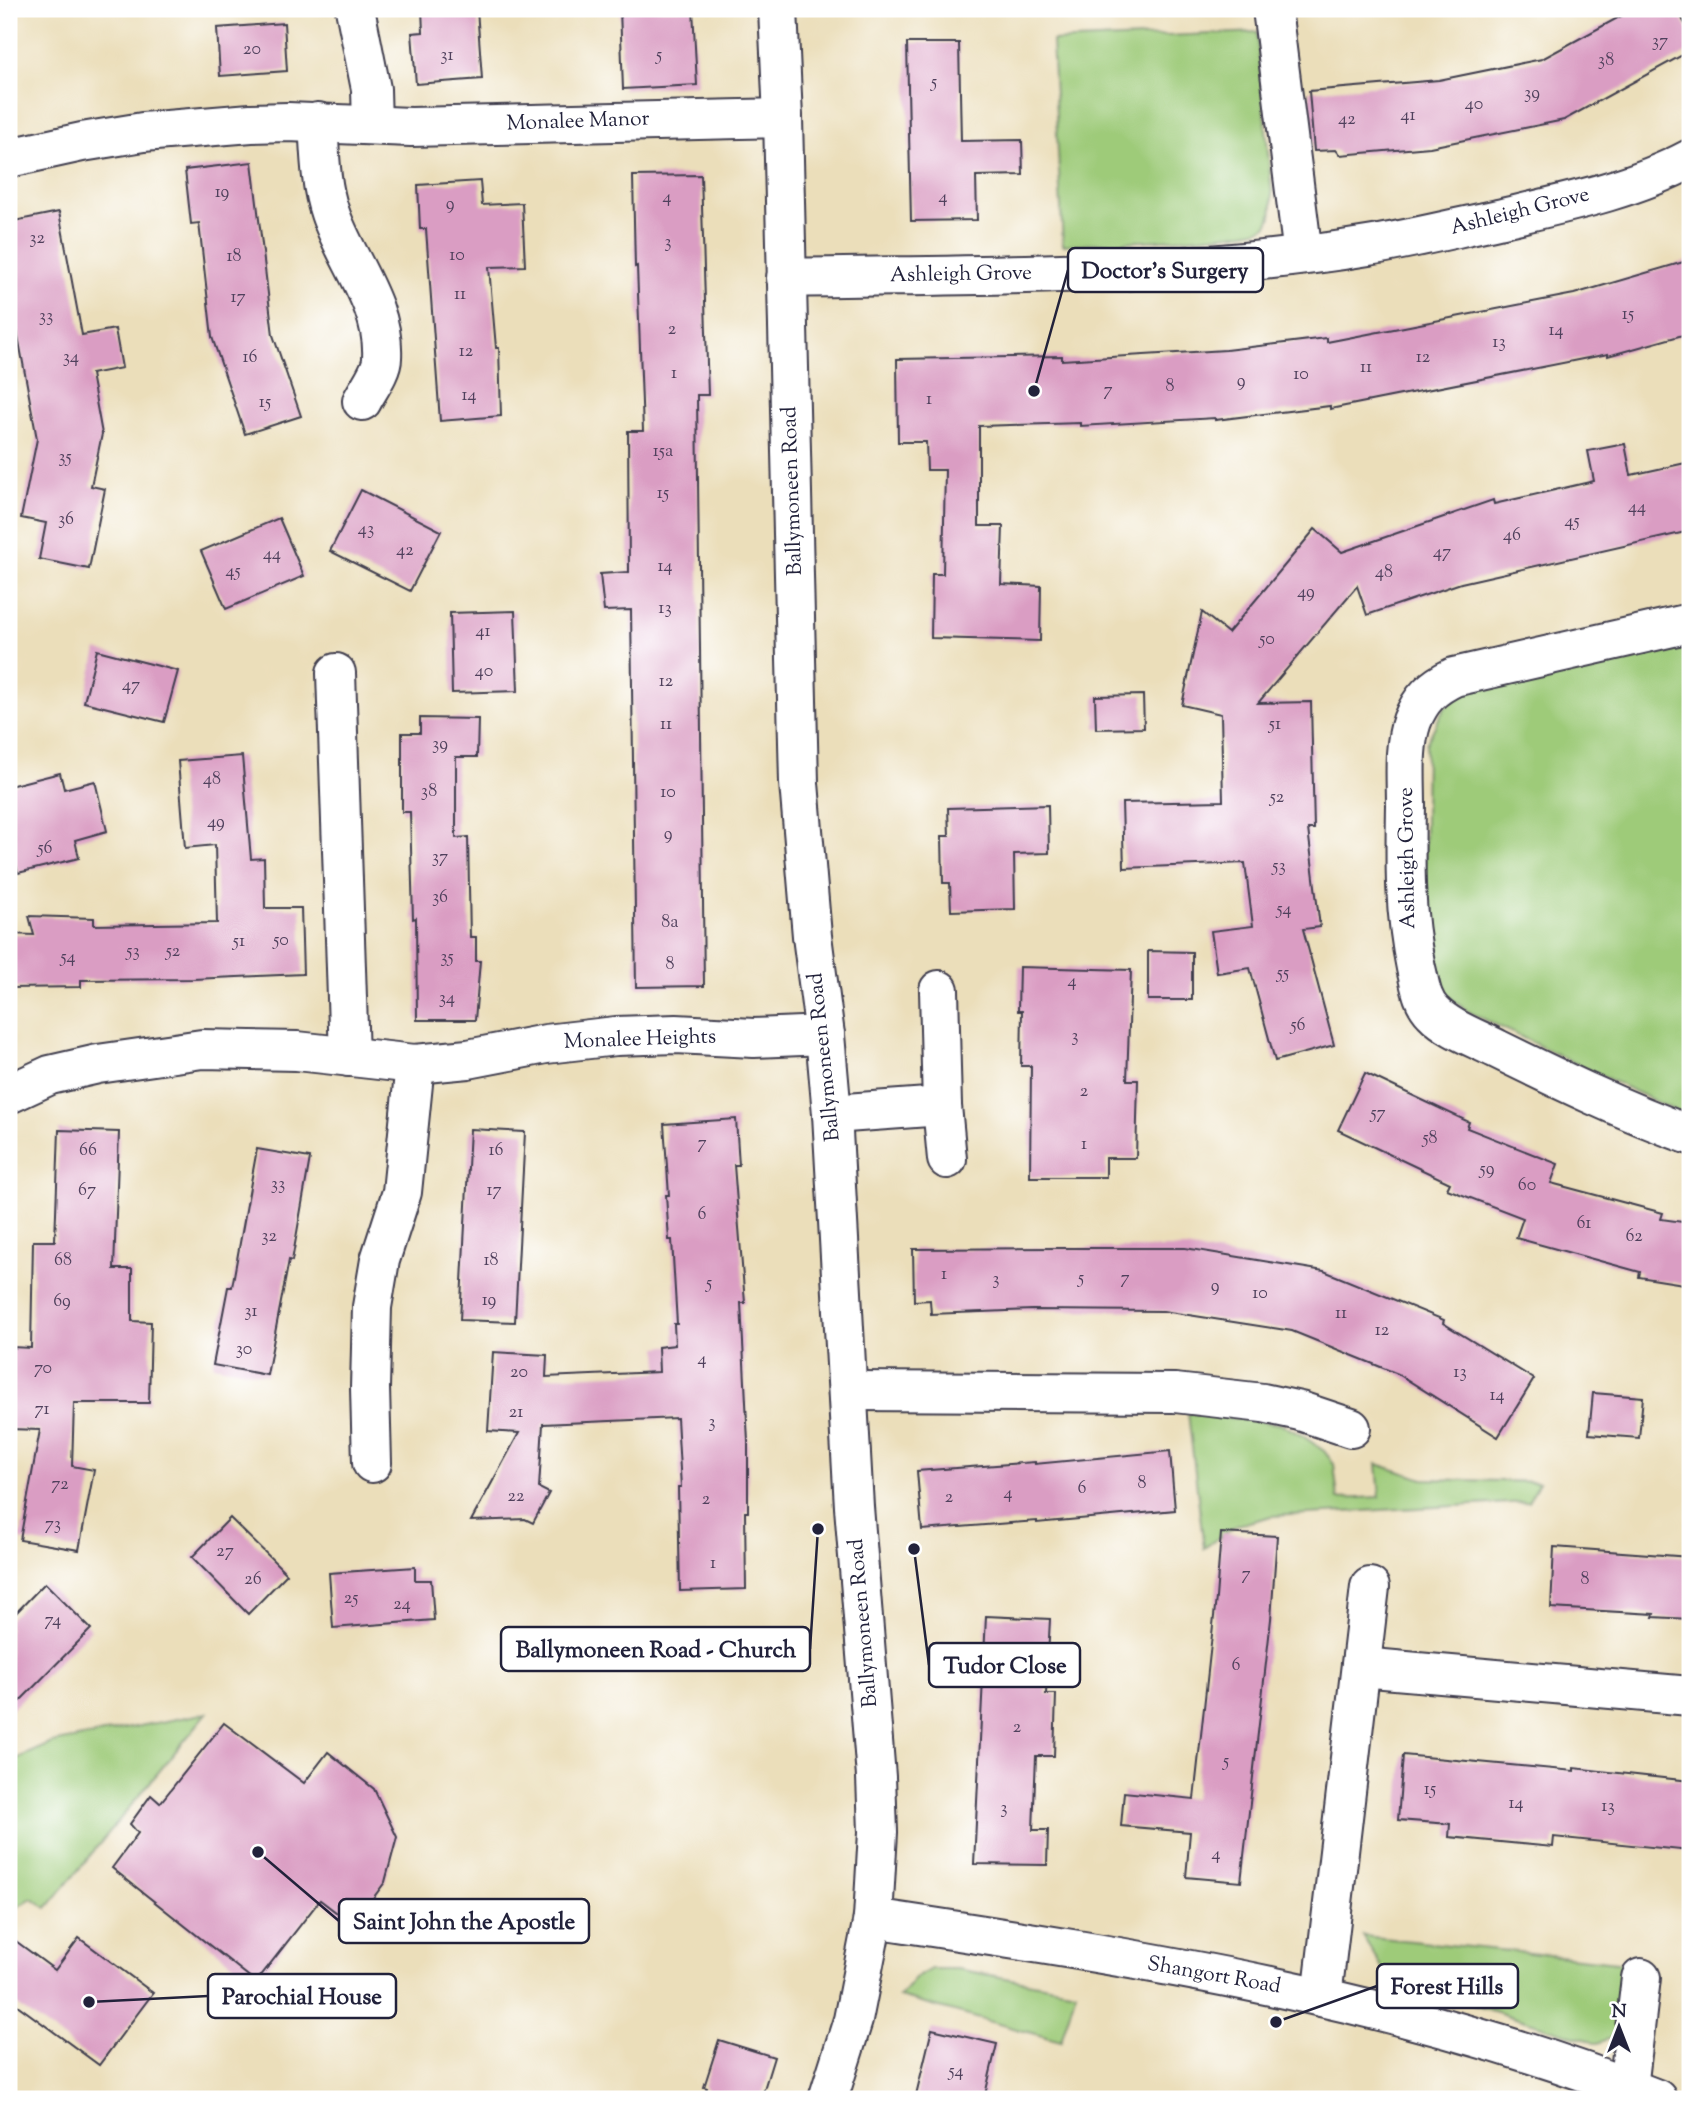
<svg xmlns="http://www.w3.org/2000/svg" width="1699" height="2108" viewBox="0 0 1699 2108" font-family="'Sorts Mill Goudy',serif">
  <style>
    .green { fill: #9ecb79; stroke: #60765a; stroke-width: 2 }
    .building { fill: #da9dc3 }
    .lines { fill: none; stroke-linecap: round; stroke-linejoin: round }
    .minor-casing { stroke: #403e4e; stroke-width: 42 }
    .minor { stroke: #fff; stroke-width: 38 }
    .labels { text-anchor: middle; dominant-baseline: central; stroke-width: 6; stroke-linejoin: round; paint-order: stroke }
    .number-label { font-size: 18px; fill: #50415d }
    .street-label { font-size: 21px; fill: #22223b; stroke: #fff }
    .leader { fill: none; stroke: #22223b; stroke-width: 2.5 }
    .callout-dot { fill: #22223b; stroke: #fff; stroke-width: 2.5 }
    .callout { fill: #fff; stroke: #22223b; stroke-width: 2.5 }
    .callout-label { font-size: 23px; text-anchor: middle; font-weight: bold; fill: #22223b }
  </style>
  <rect width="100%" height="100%" fill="#fff"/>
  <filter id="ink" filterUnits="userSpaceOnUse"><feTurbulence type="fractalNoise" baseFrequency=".0143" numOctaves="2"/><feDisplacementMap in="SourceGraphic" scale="14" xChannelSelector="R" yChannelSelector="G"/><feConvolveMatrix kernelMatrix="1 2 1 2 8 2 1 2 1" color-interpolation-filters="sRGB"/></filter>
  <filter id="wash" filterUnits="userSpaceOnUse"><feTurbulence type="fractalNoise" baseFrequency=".00686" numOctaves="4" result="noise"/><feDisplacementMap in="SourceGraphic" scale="28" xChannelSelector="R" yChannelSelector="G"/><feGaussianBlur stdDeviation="1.57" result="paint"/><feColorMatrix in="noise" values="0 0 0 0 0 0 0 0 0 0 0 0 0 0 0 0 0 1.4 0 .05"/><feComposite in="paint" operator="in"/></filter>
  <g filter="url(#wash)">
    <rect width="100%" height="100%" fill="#ebdeba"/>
    <!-- green -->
    <g class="green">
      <path d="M1257 32 1272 195C1272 204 1273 219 1266 226 1253 238 1092 243 1063 245L1052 41Z"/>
      <path d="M1673 646 1690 654V1118L1469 1012 1444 993 1432 967 1424 904 1426 744 1444 708 1455 698 1466 691Z"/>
      <path d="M1188 1413 1281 1424 1303 1436 1324 1451 1334 1464 1338 1499 1380 1497 1377 1464 1423 1479 1539 1482 1528 1502 1272 1516 1237 1525 1204 1548Z"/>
      <path d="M207 1713 47 1908 32 1898 9 1912V1762L52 1743Z"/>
      <path d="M1363 1936 1626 1963 1618 2030 1609 2039 1598 2043 1401 1983 1384 1972Z"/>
      <path d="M931 1969H957L1076 1991 1061 2041 899 1997 915 1978Z"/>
    </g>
    <g id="blocks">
      <!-- building -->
      <g class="building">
        <path d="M422 9H477L482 79 416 84 412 33 423 32Z"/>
        <path d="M620 9H693L697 85 623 89Z"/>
        <path d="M1634 9H1677L1690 33V51L1564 120 1430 147 1340 155 1336 150 1314 151 1309 91 1439 80 1542 59Z"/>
        <path d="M284 23 287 71 220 76 217 28Z"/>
        <path d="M907 43H959L961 141 1022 140 1023 175 976 176 977 220 911 221Z"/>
        <path d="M252 162 273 335 301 416 245 434 212 337 199 223 191 224 185 170Z"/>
        <path d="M701 175 708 395H697L704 986 636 987 631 610 604 611 600 574 629 572 628 431H643L637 266 635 267 633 176Z"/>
        <path d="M480 181 482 205 522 203 525 266 489 267 496 348H499L501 416 440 421 426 229H420L418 185Z"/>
        <path d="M59 212 82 335 115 329 122 368 91 374 102 434 91 486 105 489 89 569 39 559 46 523 21 518 37 439 9 287V222Z"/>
        <path d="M1690 260V333L1608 356V354L1330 409V406L1215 420V418L1080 426V423L979 426V526H1003L1001 584 1041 586 1040 641 931 638 932 574H943L945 470H927L926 442H898L897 359 1062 356V360L1226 350 1327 338V342L1574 294Z"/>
        <path d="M1625 444 1631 475 1690 462V531L1461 583 1367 615 1357 586 1258 703 1311 702 1314 829H1308L1320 927 1303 929 1334 1045 1275 1061 1250 968 1217 973 1211 931 1253 926 1245 863 1124 868 1122 803 1223 801 1221 714 1182 705 1202 612 1228 633 1315 529 1342 552 1493 500 1494 504 1594 481 1588 451Z"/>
        <path d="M361 490 441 531 410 591 330 551Z"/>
        <path d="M279 518 304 576 226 609 201 551Z"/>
        <path d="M515 611 518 691 452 693 450 613Z"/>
        <path d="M97 650 178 671 164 722 84 702Z"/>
        <path d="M1143 695 1144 728 1096 729 1095 696Z"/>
        <path d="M420 718 478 719 477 757H456V838L468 837 470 937H476V961H480L475 1020H417L416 918 413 919 410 812H402V733H420Z"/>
        <path d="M242 756 251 859 264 858 265 908H301L303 974 193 979 81 980V987L9 988V934L34 935 29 916 94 918V925L217 923 215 845 185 848 178 761Z"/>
        <path d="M60 773 64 789 95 781 107 831 75 840 79 858 18 873 9 835V786Z"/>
        <path d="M1048 805 1049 853 1014 854 1015 909 951 911 950 883H943L942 836H949L948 808Z"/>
        <path d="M1148 951 1192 952V1000H1148Z"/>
        <path d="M1019 967 1131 970 1127 1080H1138L1136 1158H1106V1177H1030L1031 1066H1021L1022 1011H1018Z"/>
        <path d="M1365 1073 1469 1122 1467 1128 1558 1164 1551 1183 1663 1213 1661 1219 1690 1223V1285L1639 1277 1640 1272 1516 1238 1523 1218 1447 1189 1450 1183 1338 1130Z"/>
        <path d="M736 1119 739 1165H734L745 1303H741L748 1442V1512H745L746 1589 680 1591 678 1487H681L677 1418 543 1424 539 1488 549 1493 533 1523 525 1519 471 1521 519 1433 488 1431 493 1352 547 1355 546 1377 659 1372 658 1347 675 1345 674 1324H677L672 1240H669L666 1195H669L664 1124Z"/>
        <path d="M470 1129 525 1132 515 1322 460 1320Z"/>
        <path d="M59 1130 119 1132 114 1269H132V1321L151 1322 149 1403H74L72 1466 94 1470 79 1550 20 1540 40 1430 9 1429 11 1347 31 1348 33 1241H55Z"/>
        <path d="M257 1149 310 1158 292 1261 289 1260 267 1375 213 1365 228 1287H232Z"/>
        <path d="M1060 1248H1185L1324 1271 1444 1320 1443 1323 1534 1379 1498 1437 1398 1374 1292 1331 1163 1311 1032 1310 931 1314 930 1300 914 1301 913 1249Z"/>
        <path d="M1593 1393 1643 1397 1639 1438 1589 1434Z"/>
        <path d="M1170 1451 1175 1510 1037 1523V1521L922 1530 917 1471 1035 1462V1464Z"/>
        <path d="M230 1518 287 1574 248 1614 192 1557Z"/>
        <path d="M1221 1533 1277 1536 1271 1619 1241 1882 1186 1877 1190 1832 1121 1826 1124 1792 1194 1799 1216 1598Z"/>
        <path d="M1554 1547 1690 1557V1619L1653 1617 1654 1614 1551 1608Z"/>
        <path d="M415 1567V1580H431L434 1620 333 1628 329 1573Z"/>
        <path d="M45 1583 91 1629 9 1712V1620Z"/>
        <path d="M986 1616 1050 1619 1046 1694H1056L1054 1756H1036L1033 1830H1048L1047 1865 974 1864Z"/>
        <path d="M224 1723 304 1783 328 1752 374 1789 397 1837 385 1882 353 1925 320 1900 256 1982 112 1868 138 1833 130 1824 151 1795 160 1803Z"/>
        <path d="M1403 1755 1574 1771V1768L1690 1781V1851L1554 1837 1553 1847 1449 1837 1450 1824 1398 1820Z"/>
        <path d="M9 1936 55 1970 79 1938 153 1993 99 2065 9 1999Z"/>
        <path d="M932 2029 997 2044 984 2099H915Z"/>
        <path d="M719 2040 774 2057 761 2099H704L707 2088 704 2087Z"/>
      </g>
    </g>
  </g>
  <g filter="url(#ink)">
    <use href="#blocks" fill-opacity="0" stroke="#403e4e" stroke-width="2"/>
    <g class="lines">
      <defs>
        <g id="minor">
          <path d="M355 9 371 89 372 125"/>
          <path d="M778 9 783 118 799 783 812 936 825 1035 832 1114 854 1507 876 1777 878 1832 873 1918 853 2020 828 2099"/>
          <path d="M1272 9 1303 255"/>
          <path d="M318 122C320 152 320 184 330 213 346 261 385 304 382 358 382 371 368 389 362 401"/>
          <path d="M9 158 82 142 143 132 251 123 288 122 411 127 783 118"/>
          <path d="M786 278C980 274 1176 278 1368 246 1412 239 1455 228 1498 219 1562 204 1632 190 1690 159"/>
          <path d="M1690 623 1454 677C1433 687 1421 698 1412 721 1403 747 1406 777 1406 805 1405 863 1404 911 1416 968 1420 983 1421 1000 1433 1012 1449 1029 1476 1038 1497 1049 1560 1080 1624 1111 1690 1135"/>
          <path d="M336 673 349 1057"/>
          <path d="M939 990 942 1106 947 1159"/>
          <path d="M9 1094 50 1075 98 1064 202 1049 297 1051 415 1064 468 1059 546 1044 616 1036 676 1034 754 1038 825 1035"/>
          <path d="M832 1114 942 1106"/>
          <path d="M849 1391 1175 1393 1263 1403 1300 1411 1351 1428"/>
          <path d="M372 1463 370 1388 372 1307 380 1260 402 1192 415 1064"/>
          <path d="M1361 1667 1690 1696"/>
          <path d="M873 1918C1138 1958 1407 1999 1657 2099"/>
          <path d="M1322 1997 1370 1587"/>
          <path d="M1628 2088 1641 1978"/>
        </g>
      </defs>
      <!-- minor casing -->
      <use href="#minor" class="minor-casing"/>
      <!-- minor -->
      <use href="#minor" class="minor"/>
    </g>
  </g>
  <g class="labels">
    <!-- number labels -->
    <g class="number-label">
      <text x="1660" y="42">37</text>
      <text x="252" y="50">20</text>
      <text x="447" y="56">31</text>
      <text x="659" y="56">5</text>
      <text x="1606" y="61">38</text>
      <text x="934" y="83">5</text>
      <text x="1532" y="94">39</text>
      <text x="1474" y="105">40</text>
      <text x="1408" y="116">41</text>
      <text x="1347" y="120">42</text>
      <text x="222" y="193">19</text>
      <text x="667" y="198">4</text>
      <text x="943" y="198">4</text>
      <text x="450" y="205">9</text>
      <text x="37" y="239">32</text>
      <text x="668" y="243">3</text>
      <text x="457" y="256">10</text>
      <text x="234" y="257">18</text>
      <text x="460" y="295">11</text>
      <text x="238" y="298">17</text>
      <text x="1628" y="315">15</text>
      <text x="46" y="317">33</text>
      <text x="672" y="330">2</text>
      <text x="1556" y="331">14</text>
      <text x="1499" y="343">13</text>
      <text x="466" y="352">12</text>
      <text x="71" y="358">34</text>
      <text x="250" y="358">16</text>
      <text x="1423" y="358">12</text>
      <text x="1366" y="368">11</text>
      <text x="674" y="374">1</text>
      <text x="1301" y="375">10</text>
      <text x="1241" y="382">9</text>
      <text x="1170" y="387">8</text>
      <text x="1108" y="391">7</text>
      <text x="469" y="396">14</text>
      <text x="929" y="400">1</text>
      <text x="265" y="403">15</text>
      <text x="663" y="452">15a</text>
      <text x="65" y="458">35</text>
      <text x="663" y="494">15</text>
      <text x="1637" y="508">44</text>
      <text x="66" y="520">36</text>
      <text x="1572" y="522">45</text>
      <text x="366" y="530">43</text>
      <text x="1512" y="536">46</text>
      <text x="405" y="551">42</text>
      <text x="1442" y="553">47</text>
      <text x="272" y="555">44</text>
      <text x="665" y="567">14</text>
      <text x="233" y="572">45</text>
      <text x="1384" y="573">48</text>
      <text x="1306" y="593">49</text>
      <text x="665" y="609">13</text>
      <text x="483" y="632">41</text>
      <text x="1267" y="640">50</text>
      <text x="484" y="672">40</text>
      <text x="666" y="682">12</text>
      <text x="131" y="686">47</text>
      <text x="666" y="725">11</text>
      <text x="1275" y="725">51</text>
      <text x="440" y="745">39</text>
      <text x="212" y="780">48</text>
      <text x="429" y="792">38</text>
      <text x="668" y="793">10</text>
      <text x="1277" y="798">52</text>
      <text x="216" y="823">49</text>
      <text x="668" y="835">9</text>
      <text x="45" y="849">56</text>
      <text x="440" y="858">37</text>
      <text x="1279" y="867">53</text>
      <text x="440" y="898">36</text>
      <text x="1284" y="910">54</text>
      <text x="670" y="923">8a</text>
      <text x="281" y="941">50</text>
      <text x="239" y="942">51</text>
      <text x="133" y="952">53</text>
      <text x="173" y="952">52</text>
      <text x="68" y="958">54</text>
      <text x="447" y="958">35</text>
      <text x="670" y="965">8</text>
      <text x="1283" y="974">55</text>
      <text x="1072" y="982">4</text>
      <text x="447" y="999">34</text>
      <text x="1298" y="1026">56</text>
      <text x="1075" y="1037">3</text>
      <text x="1084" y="1092">2</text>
      <text x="1378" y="1114">57</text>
      <text x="1430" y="1139">58</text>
      <text x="702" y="1144">7</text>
      <text x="1084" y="1145">1</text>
      <text x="88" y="1151">66</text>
      <text x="496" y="1151">16</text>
      <text x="1487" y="1170">59</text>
      <text x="278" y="1185">33</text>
      <text x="1527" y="1186">60</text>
      <text x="87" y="1191">67</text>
      <text x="494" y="1191">17</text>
      <text x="702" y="1215">6</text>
      <text x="1584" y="1224">61</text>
      <text x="269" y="1237">32</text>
      <text x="1634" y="1237">62</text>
      <text x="63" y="1261">68</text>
      <text x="491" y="1261">18</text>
      <text x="944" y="1275">1</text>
      <text x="1081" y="1279">5</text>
      <text x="1125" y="1279">7</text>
      <text x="996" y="1280">3</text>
      <text x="709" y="1284">5</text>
      <text x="1215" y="1287">9</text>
      <text x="1260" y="1294">10</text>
      <text x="489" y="1301">19</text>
      <text x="62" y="1302">69</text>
      <text x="251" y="1312">31</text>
      <text x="1341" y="1314">11</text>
      <text x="1382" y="1331">12</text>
      <text x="244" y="1350">30</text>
      <text x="702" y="1360">4</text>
      <text x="43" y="1369">70</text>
      <text x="519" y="1373">20</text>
      <text x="1460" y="1373">13</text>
      <text x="1497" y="1396">14</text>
      <text x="42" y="1410">71</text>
      <text x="516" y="1413">21</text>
      <text x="712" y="1423">3</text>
      <text x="1142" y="1484">8</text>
      <text x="60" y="1485">72</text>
      <text x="1082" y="1489">6</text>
      <text x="1008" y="1494">4</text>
      <text x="516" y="1497">22</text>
      <text x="949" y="1498">2</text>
      <text x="706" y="1500">2</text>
      <text x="53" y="1525">73</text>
      <text x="225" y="1552">27</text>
      <text x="713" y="1564">1</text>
      <text x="1246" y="1575">7</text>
      <text x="253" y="1580">26</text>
      <text x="1585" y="1580">8</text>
      <text x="351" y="1599">25</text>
      <text x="402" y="1605">24</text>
      <text x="53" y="1621">74</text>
      <text x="1236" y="1666">6</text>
      <text x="1017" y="1728">2</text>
      <text x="1226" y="1762">5</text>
      <text x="1430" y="1790">15</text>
      <text x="1516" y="1804">14</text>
      <text x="1608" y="1807">13</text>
      <text x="1004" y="1809">3</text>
      <text x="1216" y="1855">4</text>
      <text x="956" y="2072">54</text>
    </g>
    <!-- street labels -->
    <g class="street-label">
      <text transform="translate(578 122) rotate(-2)">Monalee Manor</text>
      <text transform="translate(1520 212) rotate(-14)">Ashleigh Grove</text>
      <text transform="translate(961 275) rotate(-1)">Ashleigh Grove</text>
      <text transform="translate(793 491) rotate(-92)">Ballymoneen Road</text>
      <text transform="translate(1408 858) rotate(-91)">Ashleigh Grove</text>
      <text transform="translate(640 1040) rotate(-2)">Monalee Heights</text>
      <text transform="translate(825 1057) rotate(-96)">Ballymoneen Road</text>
      <text transform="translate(864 1623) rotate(-95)">Ballymoneen Road</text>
      <text transform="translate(1214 1976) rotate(10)">Shangort Road</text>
    </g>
  </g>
  <!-- callouts -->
  <path class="leader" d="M1034 391L1068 270M818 1529L810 1649M914 1549L929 1665M258 1852L339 1921M1276 2022L1377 1986M89 2002L208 1996"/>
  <g class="callout-dot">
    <circle cx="1034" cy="391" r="7"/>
    <circle cx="818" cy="1529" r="7"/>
    <circle cx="914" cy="1549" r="7"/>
    <circle cx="258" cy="1852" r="7"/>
    <circle cx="1276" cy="2022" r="7"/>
    <circle cx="89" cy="2002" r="7"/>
  </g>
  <g class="callout">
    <rect x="1068" y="248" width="195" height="44" rx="7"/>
    <rect x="501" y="1627" width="309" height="44" rx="7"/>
    <rect x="929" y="1643" width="151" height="44" rx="7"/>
    <rect x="339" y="1899" width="250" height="44" rx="7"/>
    <rect x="1377" y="1964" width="141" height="44" rx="7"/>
    <rect x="208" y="1974" width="188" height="44" rx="7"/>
  </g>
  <g class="callout-label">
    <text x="1165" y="278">Doctor's Surgery</text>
    <text x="656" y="1657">Ballymoneen Road - Church</text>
    <text x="1005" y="1673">Tudor Close</text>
    <text x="464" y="1929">Saint John the Apostle</text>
    <text x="1447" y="1994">Forest Hills</text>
    <text x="302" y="2004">Parochial House</text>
  </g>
  <!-- margin -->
  <rect width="1699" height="2108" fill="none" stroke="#fff" stroke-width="35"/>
  <!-- north arrow -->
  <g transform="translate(1619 2027)" stroke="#ffffff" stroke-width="5" paint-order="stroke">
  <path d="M0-5L12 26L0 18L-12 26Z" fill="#22223b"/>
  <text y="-10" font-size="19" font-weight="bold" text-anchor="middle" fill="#22223b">N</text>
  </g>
</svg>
